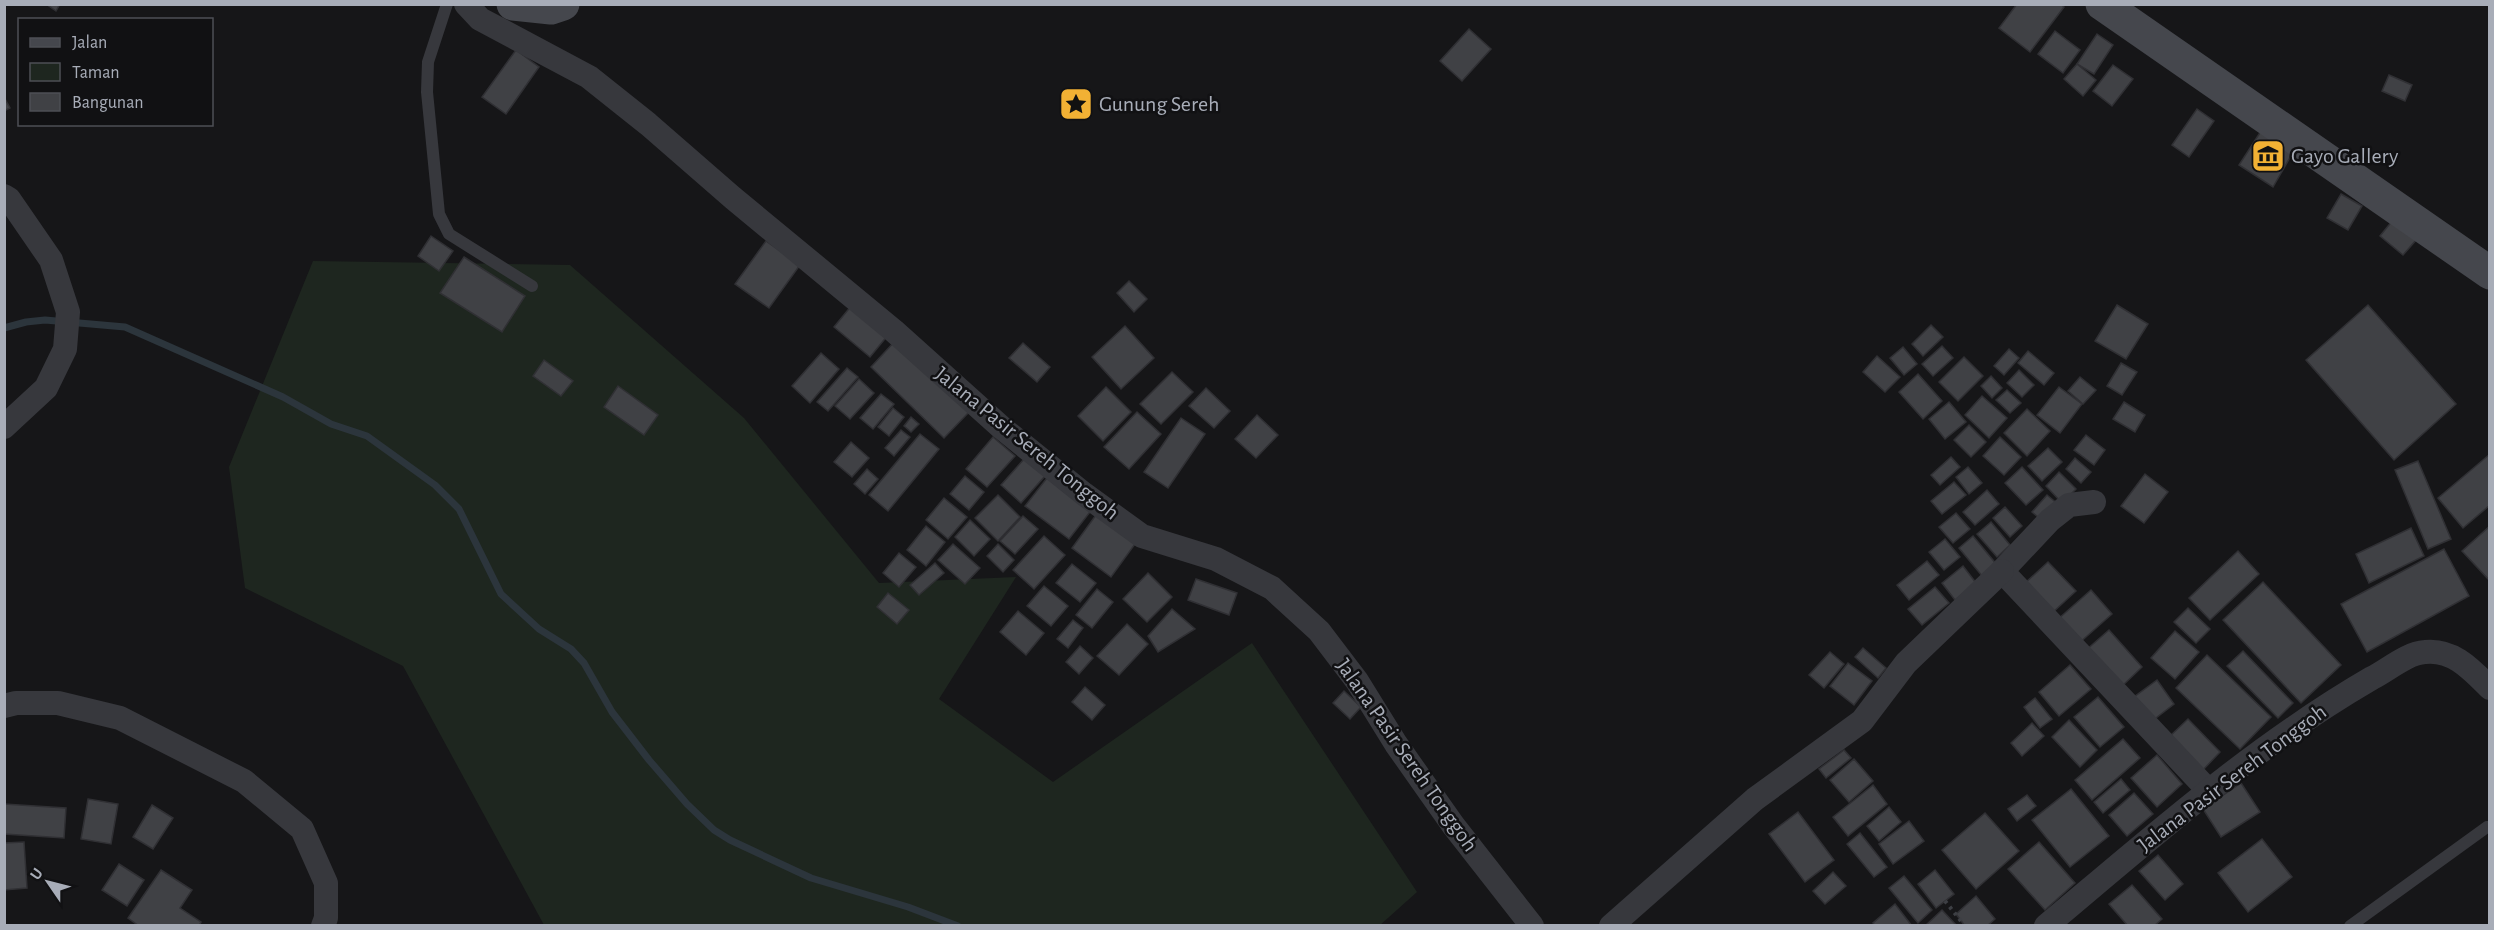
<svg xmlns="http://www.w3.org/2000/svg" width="2494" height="930" viewBox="0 0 2494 930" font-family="'Alegreya Sans',sans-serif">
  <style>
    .green { fill: #1e261f }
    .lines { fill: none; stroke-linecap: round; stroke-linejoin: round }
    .stream { stroke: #2c353c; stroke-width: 7 }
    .building { fill: #404145; stroke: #303034; stroke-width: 1.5 }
    .path { stroke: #3d3f44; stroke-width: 4; stroke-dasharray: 3 4.5; stroke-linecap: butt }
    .service { stroke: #37383d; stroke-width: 12 }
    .minor { stroke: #37383d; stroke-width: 24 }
    .secondary { stroke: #45474d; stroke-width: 33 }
    .labels { text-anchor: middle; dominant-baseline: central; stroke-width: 5; stroke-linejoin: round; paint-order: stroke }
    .poi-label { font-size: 22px; fill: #a8adb8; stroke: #111113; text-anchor: start }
    .street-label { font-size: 22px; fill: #a8adb8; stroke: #111113 }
  </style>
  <rect width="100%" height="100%" fill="#161618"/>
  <!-- green -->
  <path class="green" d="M313 261 570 265 744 418 879 583 1016 577 939 699 1053 782 1252 643 1417 892 1379 926 544 925 403 666 245 588 229 467Z"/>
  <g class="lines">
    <!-- stream -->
    <path class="stream" d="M4 328 26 322 45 320 125 327 283 397 331 424 367 436 435 485 459 509 501 594 539 629 571 649 584 663 612 712 649 760 687 804 714 830 730 840 811 878 908 907 958 926"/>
  </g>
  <!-- building -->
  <g class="building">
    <path d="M46 4H60L56 11Z"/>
    <path d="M2017 4H2061L2064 7 2030 52 1999 28Z"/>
    <path d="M1469 29 1491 49 1462 81 1440 61Z"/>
    <path d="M2055 31 2080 50 2063 73 2038 54Z"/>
    <path d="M2097 34 2113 45 2094 74 2077 64Z"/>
    <path d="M516 50 539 67 506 114 482 97Z"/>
    <path d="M2077 64 2096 80 2083 96 2064 79Z"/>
    <path d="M2113 65 2133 79 2112 106 2093 91Z"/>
    <path d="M2389 75 2412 85 2405 101 2382 91Z"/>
    <path d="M4 97 10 108 4 111Z"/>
    <path d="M2197 109 2214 121 2189 157 2172 145Z"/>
    <path d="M2263 128 2296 147 2273 187 2239 165Z"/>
    <path d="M2341 194 2362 206 2348 230 2327 218Z"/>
    <path d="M2393 220 2417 239 2403 255 2380 236Z"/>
    <path d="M431 236 453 251 439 271 418 256Z"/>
    <path d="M766 241 800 265 769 308 735 284Z"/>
    <path d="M464 257 525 296 502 332 440 293Z"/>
    <path d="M1129 281 1147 299 1134 312 1117 293Z"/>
    <path d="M852 305 888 335 870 357 834 327Z"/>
    <path d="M2117 305 2148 324 2126 359 2095 341Z"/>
    <path d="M2368 305 2456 404 2394 460 2306 360Z"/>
    <path d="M1931 325 1943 337 1923 356 1912 344Z"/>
    <path d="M1125 326 1154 358 1121 389 1092 357Z"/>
    <path d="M896 340 970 411 944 438 871 367Z"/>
    <path d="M1023 343 1050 367 1037 382 1009 358Z"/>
    <path d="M1942 346 1953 358 1933 376 1922 364Z"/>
    <path d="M1903 347 1917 364 1904 375 1890 358Z"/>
    <path d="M2009 349 2019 358 2004 375 1994 366Z"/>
    <path d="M2028 351 2054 373 2044 385 2018 363Z"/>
    <path d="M821 353 839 369 810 403 792 386Z"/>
    <path d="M1877 356 1900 377 1885 392 1863 372Z"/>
    <path d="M1964 357 1983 376 1958 401 1939 382Z"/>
    <path d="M544 360 573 381 561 396 533 376Z"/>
    <path d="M2121 363 2137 372 2122 395 2107 386Z"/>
    <path d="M847 368 858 377 828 411 817 402Z"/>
    <path d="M2019 370 2034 385 2022 397 2007 383Z"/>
    <path d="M1172 372 1193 392 1161 424 1140 404Z"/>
    <path d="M1918 374 1942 401 1923 419 1899 392Z"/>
    <path d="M1991 376 2002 388 1992 398 1981 386Z"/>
    <path d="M2080 377 2096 390 2083 404 2068 391Z"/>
    <path d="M859 379 874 393 850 419 835 406Z"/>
    <path d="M618 386 658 415 644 435 604 407Z"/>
    <path d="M1106 387 1131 412 1103 441 1078 416Z"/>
    <path d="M2059 387 2082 404 2060 433 2037 415Z"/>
    <path d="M1206 388 1230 411 1214 428 1189 406Z"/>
    <path d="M2007 390 2021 403 2010 413 1996 400Z"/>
    <path d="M881 394 894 404 873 429 860 418Z"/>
    <path d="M1982 396 2007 418 1989 438 1965 415Z"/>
    <path d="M1949 402 1966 422 1945 439 1929 419Z"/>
    <path d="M2124 402 2145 415 2135 432 2113 419Z"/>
    <path d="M893 408 904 417 889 436 878 427Z"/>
    <path d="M2027 409 2050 431 2027 456 2004 433Z"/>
    <path d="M1137 412 1161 434 1129 469 1104 447Z"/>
    <path d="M1257 415 1278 435 1256 458 1235 439Z"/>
    <path d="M911 417 919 424 911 432 904 426Z"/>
    <path d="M1181 418 1205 434 1168 488 1144 472Z"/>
    <path d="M1969 425 1986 442 1971 457 1954 440Z"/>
    <path d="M901 430 910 437 894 456 885 448Z"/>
    <path d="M920 434 939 449 888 511 869 495Z"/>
    <path d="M2086 435 2105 450 2094 465 2074 450Z"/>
    <path d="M993 437 1015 456 987 487 966 469Z"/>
    <path d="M2000 437 2021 457 2004 475 1983 456Z"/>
    <path d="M851 442 869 458 852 477 834 462Z"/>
    <path d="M2048 448 2062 462 2042 481 2028 466Z"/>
    <path d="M2490 454V505L2463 528 2438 498Z"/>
    <path d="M1951 457 1960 467 1940 485 1931 475Z"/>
    <path d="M2075 458 2091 472 2081 483 2066 469Z"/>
    <path d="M1024 459 1045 476 1021 503 1001 485Z"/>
    <path d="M2418 461 2451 539 2428 549 2395 470Z"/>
    <path d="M1968 467 1982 483 1969 494 1956 477Z"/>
    <path d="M2022 467 2043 490 2026 505 2005 483Z"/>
    <path d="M867 469 878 479 865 494 854 484Z"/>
    <path d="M2059 472 2076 489 2062 503 2046 486Z"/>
    <path d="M2145 474 2168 492 2144 523 2121 506Z"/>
    <path d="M965 476 984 492 969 510 950 494Z"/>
    <path d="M1047 478 1090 512 1069 539 1025 506Z"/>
    <path d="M1954 482 1966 495 1942 514 1931 501Z"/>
    <path d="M1987 490 1999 504 1975 525 1963 512Z"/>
    <path d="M998 495 1020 517 998 541 975 518Z"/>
    <path d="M2047 495 2059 505 2044 522 2032 512Z"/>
    <path d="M944 498 967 517 948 539 926 520Z"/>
    <path d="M2005 507 2022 526 2010 537 1993 518Z"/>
    <path d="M1956 513 1970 529 1953 543 1939 527Z"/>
    <path d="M1096 515 1135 544 1111 577 1072 548Z"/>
    <path d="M1023 516 1038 529 1015 554 1000 541Z"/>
    <path d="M970 520 990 539 974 556 955 537Z"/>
    <path d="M1991 522 2010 545 1997 557 1977 534Z"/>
    <path d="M926 526 945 542 926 566 907 550Z"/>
    <path d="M2490 526V581L2462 551Z"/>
    <path d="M2411 528 2424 556 2369 583 2356 554Z"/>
    <path d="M1044 536 1065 555 1034 589 1013 570Z"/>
    <path d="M1973 536 1997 565 1983 577 1959 548Z"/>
    <path d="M1945 539 1960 557 1944 570 1929 552Z"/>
    <path d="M953 544 980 568 965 584 938 560Z"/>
    <path d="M998 544 1014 560 1003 572 987 556Z"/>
    <path d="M2444 549 2469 596 2367 652 2341 604Z"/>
    <path d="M2238 551 2259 574 2210 620 2189 598Z"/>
    <path d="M899 553 916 567 899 587 883 573Z"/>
    <path d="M1927 561 1939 575 1909 600 1897 585Z"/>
    <path d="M2048 562 2076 591 2051 614 2024 584Z"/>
    <path d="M935 563 944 573 919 595 910 585Z"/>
    <path d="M1072 564 1096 583 1080 602 1056 583Z"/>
    <path d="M1963 566 1976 583 1955 600 1942 583Z"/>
    <path d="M1148 573 1172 597 1147 622 1123 599Z"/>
    <path d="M1196 579 1237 593 1229 615 1188 600Z"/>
    <path d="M2263 582 2341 665 2301 703 2223 620Z"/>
    <path d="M1044 586 1068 606 1051 626 1027 606Z"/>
    <path d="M1935 587 1949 603 1922 625 1908 609Z"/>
    <path d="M1097 589 1113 602 1092 628 1076 615Z"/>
    <path d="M2091 590 2112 614 2078 644 2057 620Z"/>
    <path d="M888 593 909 610 897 624 877 607Z"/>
    <path d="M2188 608 2210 629 2196 643 2174 622Z"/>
    <path d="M1172 609 1195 629 1158 652 1148 636Z"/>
    <path d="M1018 611 1044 633 1026 655 1000 632Z"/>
    <path d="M1073 620 1083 628 1068 648 1057 639Z"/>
    <path d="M1127 624 1148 644 1119 675 1097 656Z"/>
    <path d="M2109 630 2142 667 2119 689 2085 651Z"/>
    <path d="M2175 631 2199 652 2175 679 2151 658Z"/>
    <path d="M1080 646 1093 658 1079 674 1066 662Z"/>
    <path d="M1863 648 1886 668 1878 678 1855 657Z"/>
    <path d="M2243 651 2293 703 2278 718 2227 666Z"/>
    <path d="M1830 652 1844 664 1824 688 1809 675Z"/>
    <path d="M2207 655 2271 717 2240 749 2176 688Z"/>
    <path d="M1848 663 1872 681 1854 705 1830 686Z"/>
    <path d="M2070 665 2091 689 2059 716 2039 692Z"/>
    <path d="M2157 680 2174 704 2152 721 2134 697Z"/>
    <path d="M1085 687 1105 705 1092 720 1072 702Z"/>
    <path d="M1344 691 1361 707 1350 719 1333 703Z"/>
    <path d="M2098 697 2124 727 2100 747 2074 717Z"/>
    <path d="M2035 698 2052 719 2040 728 2024 707Z"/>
    <path d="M2188 719 2220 752 2201 772 2168 738Z"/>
    <path d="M2069 720 2097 750 2080 767 2052 737Z"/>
    <path d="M2032 723 2044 736 2022 756 2011 743Z"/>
    <path d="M2123 739 2140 758 2092 800 2075 780Z"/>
    <path d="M1844 750 1851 758 1826 778 1819 769Z"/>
    <path d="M2157 755 2182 784 2157 807 2131 778Z"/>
    <path d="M1854 759 1873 781 1849 802 1830 780Z"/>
    <path d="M2121 779 2130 790 2103 813 2094 802Z"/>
    <path d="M2241 783 2260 812 2221 837 2203 809Z"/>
    <path d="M1873 785 1887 804 1848 836 1833 817Z"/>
    <path d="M2071 789 2109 836 2070 867 2032 820Z"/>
    <path d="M2134 793 2153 814 2127 836 2109 815Z"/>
    <path d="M2027 795 2036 806 2017 821 2008 809Z"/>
    <path d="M88 799 118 804 111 844 81 839Z"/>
    <path d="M4 804 66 808 64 838 4 834Z"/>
    <path d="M152 805 173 818 153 849 133 837Z"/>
    <path d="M1889 807 1901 822 1879 841 1867 826Z"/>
    <path d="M1798 812 1834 860 1805 882 1769 834Z"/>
    <path d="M1985 813 2019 851 1976 889 1942 850Z"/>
    <path d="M1909 821 1924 841 1893 864 1879 844Z"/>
    <path d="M1860 833 1887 867 1874 877 1847 844Z"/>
    <path d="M2262 839 2292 877 2248 912 2218 873Z"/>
    <path d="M24 842 27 888 4 890V843Z"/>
    <path d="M2039 842 2075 883 2045 910 2008 869Z"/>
    <path d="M2158 855 2183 884 2165 900 2139 871Z"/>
    <path d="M119 864 144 880 127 906 102 890Z"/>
    <path d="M161 870 192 890 180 908 201 922 199 926H139L128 918Z"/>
    <path d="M1935 870 1954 894 1936 908 1918 884Z"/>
    <path d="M1833 872 1846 886 1825 904 1813 891Z"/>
    <path d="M1904 876 1932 910 1918 923 1889 888Z"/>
    <path d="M2132 885 2162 919 2154 926H2128L2109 904Z"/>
    <path d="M1976 896 1995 919 1987 926H1965L1956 914Z"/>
    <path d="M1895 904 1912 926H1875L1873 923Z"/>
    <path d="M1942 910 1957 926H1925Z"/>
  </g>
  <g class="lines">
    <!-- path -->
    <path class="path" d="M1945 901 1965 926"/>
    <!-- service -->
    <g class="service">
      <path d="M447 4 428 62 427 92 439 214 449 234 532 286"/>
      <path d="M2350 926 2487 827"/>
    </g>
    <!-- minor -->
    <g class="minor">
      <path d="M466 4 480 19 589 77 648 124 733 198 894 331 1002 428 1084 494 1142 536 1216 559 1272 588 1319 631 1357 681 1396 744 1453 825 1532 926"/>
      <path d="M4 196 9 199 51 260 68 312 65 349 46 388 4 427"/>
      <path d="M2094 502 2069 505 2050 520 2002 571 2208 790"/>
      <path d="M4 706 16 703H58L120 718 244 781 302 829 326 883V918L323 926"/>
      <path d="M1611 926 1755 799 1862 721 1906 663 2002 571"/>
      <path d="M2046 926C2151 838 2253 747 2372 678 2388 670 2407 653 2425 652 2453 649 2471 669 2490 688"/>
    </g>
    <!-- secondary -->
    <g class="secondary">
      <path d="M513 4 551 8 563 4"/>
      <path d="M2102 4 2490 273"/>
    </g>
  </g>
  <!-- icons -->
  <defs>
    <symbol id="sight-square" viewBox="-11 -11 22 22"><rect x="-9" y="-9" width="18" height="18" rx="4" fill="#f2b134" stroke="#111113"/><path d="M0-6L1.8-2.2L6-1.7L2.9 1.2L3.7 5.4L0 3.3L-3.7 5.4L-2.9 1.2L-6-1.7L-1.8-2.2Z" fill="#111"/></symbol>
    <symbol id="museum-square" viewBox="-11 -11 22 22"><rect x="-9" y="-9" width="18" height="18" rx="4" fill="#f2b134" stroke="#111113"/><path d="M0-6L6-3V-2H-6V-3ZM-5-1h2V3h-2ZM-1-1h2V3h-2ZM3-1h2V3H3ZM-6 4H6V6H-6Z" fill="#111"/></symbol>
  </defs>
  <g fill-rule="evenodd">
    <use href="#sight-square" x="1057" y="85" width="38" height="38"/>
    <use href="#museum-square" x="2249" y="137" width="38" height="38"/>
  </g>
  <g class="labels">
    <!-- poi labels -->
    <g class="poi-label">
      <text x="1099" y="104">Gunung Sereh</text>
      <text x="2291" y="156">Gayo Gallery</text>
    </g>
    <!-- street labels -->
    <g class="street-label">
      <text transform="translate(1027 443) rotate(39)">Jalana Pasir Sereh Tonggoh</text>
      <text transform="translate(1407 755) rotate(55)">Jalana Pasir Sereh Tonggoh</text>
      <text transform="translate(2232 778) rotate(-37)">Jalana Pasir Sereh Tonggoh</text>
    </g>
  </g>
  <!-- border -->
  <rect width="2494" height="930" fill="none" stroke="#a8adb8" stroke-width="12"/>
  <!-- legend -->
  <rect x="18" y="18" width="195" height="108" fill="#111113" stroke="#4d4f55" stroke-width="1.5"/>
  <rect x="30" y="38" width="30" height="9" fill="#45474d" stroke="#4d4f55" stroke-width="1.5"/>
  <text x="72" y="48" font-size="18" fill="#a8adb8">Jalan</text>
  <rect x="30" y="63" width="30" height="18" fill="#1e261f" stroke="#4d4f55" stroke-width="1.5"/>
  <text x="72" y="78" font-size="18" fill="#a8adb8">Taman</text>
  <rect x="30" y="93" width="30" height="18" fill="#404145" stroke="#4d4f55" stroke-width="1.5"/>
  <text x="72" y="108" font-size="18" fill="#a8adb8">Bangunan</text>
  <!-- north arrow -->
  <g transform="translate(48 882) rotate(305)" stroke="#111113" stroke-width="4.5" paint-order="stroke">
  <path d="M0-4.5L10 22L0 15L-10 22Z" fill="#a8adb8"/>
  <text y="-9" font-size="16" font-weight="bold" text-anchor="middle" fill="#a8adb8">U</text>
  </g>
</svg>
